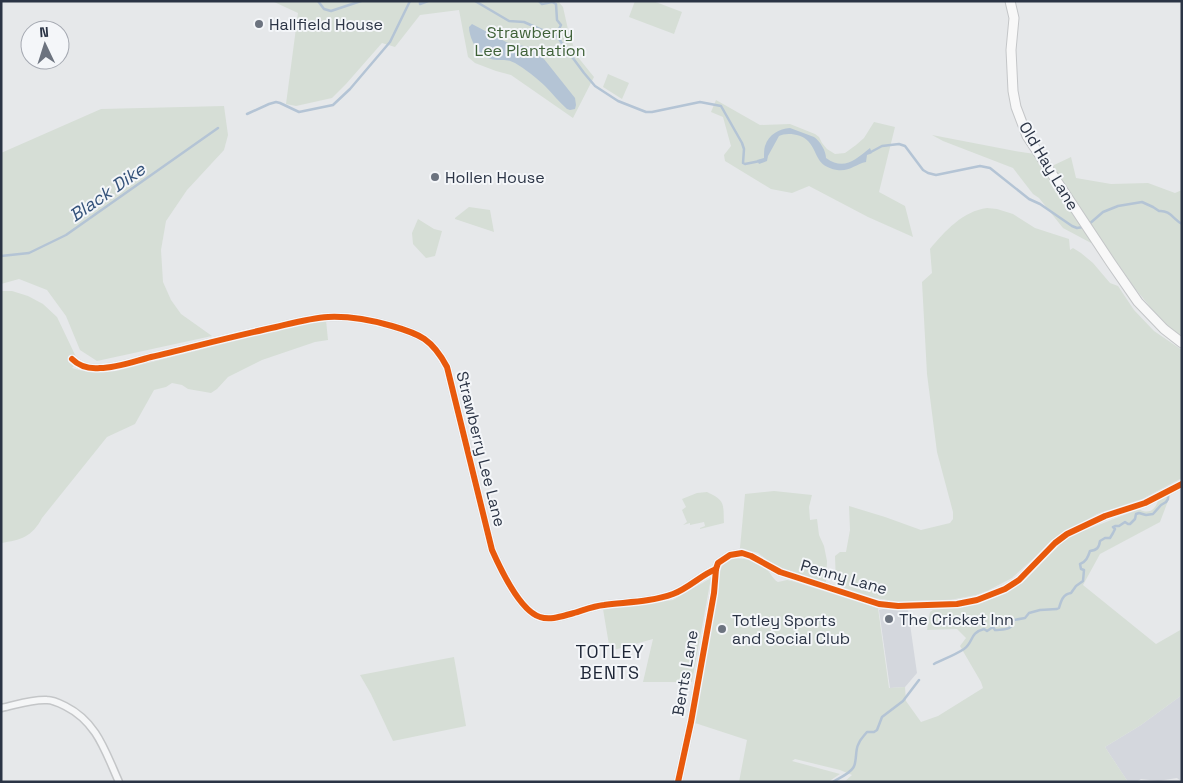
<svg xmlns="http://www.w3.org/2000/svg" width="1183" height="783" viewBox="0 0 1183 783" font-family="'Space Grotesk',sans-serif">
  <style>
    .built { fill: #d4d7dd }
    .green { fill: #d6ded6 }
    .water { fill: #b4c4d5 }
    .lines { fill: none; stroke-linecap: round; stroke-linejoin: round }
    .stream { stroke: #b4c4d5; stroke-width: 2.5 }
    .street-casing { stroke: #c4c6c8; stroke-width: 9 }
    .secondary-casing { stroke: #c4c6c8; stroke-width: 11 }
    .street { stroke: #f5f6f7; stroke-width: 6 }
    .secondary { stroke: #f8f8f8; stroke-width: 9 }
    .cycleway-casing { stroke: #f4f6f9; stroke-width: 9 }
    .cycleway { stroke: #e8590c; stroke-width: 6 }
    .poi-dot { fill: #6c737f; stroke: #f4f6f9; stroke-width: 2 }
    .labels { text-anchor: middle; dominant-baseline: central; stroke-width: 4; stroke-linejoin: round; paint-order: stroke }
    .poi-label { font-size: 16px; fill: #2b3445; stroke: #f4f6f9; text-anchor: start }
    .park-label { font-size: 16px; fill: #3f6138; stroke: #f4f6f9 }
    .street-label { font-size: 16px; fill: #2b3445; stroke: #f4f6f9 }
    .water-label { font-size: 18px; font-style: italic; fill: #34527a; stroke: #f4f6f9 }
    .neighbourhood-label { font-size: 18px; letter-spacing: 1px; fill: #1d2536; stroke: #f4f6f9 }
  </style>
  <rect width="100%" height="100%" fill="#e6e8ea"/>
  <!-- built -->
  <g class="built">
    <path d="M891 607 908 610 917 673 905 687 890 688 879 610Z"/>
    <path d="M1182 695V782L1177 778 1158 781 1141 779 1136 782H1128L1105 747 1141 725Z"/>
  </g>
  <!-- green -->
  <g class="green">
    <path d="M272 1H558L563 7 569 34 577 56 594 77 573 118 511 75 496 71 475 63 468 57 459 10 420 15 395 47 382 43 346 84 332 98 296 106 286 104 298 13Z"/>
    <path d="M635 1H653L682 12 674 34 629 17Z"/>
    <path d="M608 74 629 83 622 99 603 87Z"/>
    <path d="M716 100 760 125 790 124 815 134 819 137 822 143 827 149 835 154 845 153 856 145 864 138 874 122 895 127 879 192 905 206 913 237 868 217 809 186 792 193 771 189 725 161 724 155 731 146 723 117 711 112Z"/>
    <path d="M224 106 228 135 224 150 187 190 166 221 161 250 163 282 171 300 181 314 212 336 97 361 80 350 66 316 47 290 19 279 1 284V153L101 109Z"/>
    <path d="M932 135 1015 151 1035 154 1091 239V243L1063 228 1039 198 1033 194 1013 168 943 141Z"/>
    <path d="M1071 157 1076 178 1111 184 1148 183 1175 193 1182 190V337L1163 323 1134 287 1087 220 1052 166Z"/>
    <path d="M469 207 490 210 494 232 455 219V218Z"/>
    <path d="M987 208 997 209 1013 214 1035 228 1069 239 1070 250 1073 248 1081 253 1093 263 1110 283 1118 286 1134 310 1154 331 1182 350V478L1142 499 1097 514 1058 536 1012 578 987 591 976 595 950 600H928L900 602 875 598 836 585 835 556 840 552H846L850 530 849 506 885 517 921 530 950 523 953 519V512L937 452 927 374 922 282 932 273 930 249C945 231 963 211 987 208Z"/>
    <path d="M418 219 434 229 442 231 435 256 426 258 413 244 412 233Z"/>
    <path d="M1 291H12L28 296 43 304 57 317 78 361 72 368C88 373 99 373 116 371L299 325 326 320 328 340 315 342 262 360 228 377 217 389 211 393 188 389 182 385 172 383 166 387 154 390 135 424 107 437 42 518C32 537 21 540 1 543Z"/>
    <path d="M774 491 812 495 809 507 810 520 817 519 819 535 824 546 827 561 826 583 789 572 773 564 758 553 740 548 745 494Z"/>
    <path d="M707 492C726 501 723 504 724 523L700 529V528L705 526 704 522 690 525V523L683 525 687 522 682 510 686 507 682 499 697 493Z"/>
    <path d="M1171 493 1160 522 1100 554 1083 585 1156 644 1182 629V695L1141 725 1105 747 1128 782H844L852 775 840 770 795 759 792 761 840 774 828 782H739L747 740 695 723 694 722 717 593C718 586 718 579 719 573 726 551 751 558 765 568 771 572 772 579 778 582L787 580 792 581 878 608 889 688 905 687 906 701 921 722 938 716 983 688 981 682 960 646 966 638 957 629 927 630 930 612 933 610 973 605 983 602 1003 594 1021 583 1068 537 1139 509C1148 515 1156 510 1158 500Z"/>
    <path d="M711 578 692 682H643L653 639 610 651 603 609 673 600Z"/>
    <path d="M454 657 466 726 393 741 371 694 360 675Z"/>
  </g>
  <!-- water -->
  <g class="water">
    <path d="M472 24 508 43 529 47 544 59 575 98 576 105 575 109 570 110 567 109C559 102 553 94 545 86 538 79 524 68 515 63 503 56 495 65 482 54 475 49 469 36 469 27Z"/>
    <path d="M790 128 814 137C820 141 826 151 826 158 844 171 855 160 870 148L872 153 867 155 866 162C856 164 849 172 837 170 815 166 819 153 808 141 802 134 786 132 779 136L768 156 767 161 759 164 757 160 764 158C764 154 764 149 765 146 769 134 779 129 790 128Z"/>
  </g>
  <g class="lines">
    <!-- stream -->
    <g class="stream">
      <path d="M318 1 324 9 331 11 361 1"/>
      <path d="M420 1V4L428 1"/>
      <path d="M475 1 509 21 524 22 558 37 561 42 584 73 595 86 618 101 646 112H652L700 102 721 106 742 143 744 149 743 163 745 164 760 161"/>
      <path d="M539 1 542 4 552 2 556 4 557 20 561 25 558 31V37"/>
      <path d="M247 114 269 104 276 102 280 103 299 112 333 105 350 89 390 42 410 1"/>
      <path d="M869 153 882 146 899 144 905 146 923 170 928 173 936 175 980 166 990 168 1029 199 1040 204 1072 226 1077 228 1083 227"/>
      <path d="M1088 225 1103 212 1118 206 1142 202 1153 207 1159 211C1170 210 1173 219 1182 224"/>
      <path d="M1 256 29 253 66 235 218 128"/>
      <path d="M934 664C944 659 955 655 964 649 974 642 969 633 984 629L987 631 993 627 995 630C1004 629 1012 631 1014 620L1025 618 1029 613 1040 610 1057 609 1059 608C1061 601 1063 594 1071 593L1076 586 1083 581 1084 570 1081 569 1080 564C1086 562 1088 557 1090 551 1097 550 1099 548 1100 541L1105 538H1110L1113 533 1115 529 1113 527 1115 526H1119L1125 522 1128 524H1130L1135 519 1136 514 1139 513 1146 515 1153 514 1161 505 1166 502 1168 499V495L1170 493"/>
      <path d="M833 782C839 778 849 774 853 768 857 764 855 751 858 745 860 739 863 737 867 732H874L877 730 882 717 903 701 919 680"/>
    </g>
    <defs>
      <g id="street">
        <path d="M72 359C80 367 89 369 100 368 117 368 135 361 151 357 193 347 234 336 276 327 293 323 311 318 328 317 350 316 371 320 392 326 420 334 432 339 447 367L492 550C500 568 520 611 540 617 551 621 565 615 574 613 584 610 594 606 604 605 627 602 651 602 673 594 689 588 701 575 716 569"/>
        <path d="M1 708C16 705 32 699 47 700 53 700 59 703 65 706 97 722 105 751 119 782"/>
        <path d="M678 782 691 722 714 593 716 569 718 563 730 555 742 553 751 556 780 572 879 604 898 606 957 604 977 600 1005 589 1019 580 1055 543 1067 534 1105 516 1145 503 1182 484"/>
      </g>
      <path id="secondary" d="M1010 1 1014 18 1011 50 1013 91 1016 107 1027 136 1111 263 1138 302 1164 329 1182 343"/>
    </defs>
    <!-- street casing -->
    <use href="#street" class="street-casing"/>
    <!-- secondary casing -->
    <use href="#secondary" class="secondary-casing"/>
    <!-- street -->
    <use href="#street" class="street"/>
    <!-- secondary -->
    <use href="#secondary" class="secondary"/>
    <defs>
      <g id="cycleway">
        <path d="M72 359C80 367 89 369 100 368 117 368 135 361 151 357 193 347 234 336 276 327 293 323 311 318 328 317 350 316 371 320 392 326 420 334 432 339 447 367L492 550C500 568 520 611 540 617 551 621 565 615 574 613 584 610 594 606 604 605 627 602 651 602 673 594 689 588 701 575 716 569"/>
        <path d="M678 782 691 722 714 593 716 569 718 563 730 555 742 553 751 556 780 572 879 604 898 606 957 604 977 600 1005 589 1019 580 1055 543 1067 534 1105 516 1145 503 1182 484"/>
      </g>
    </defs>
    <!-- cycleway casing -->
    <use href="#cycleway" class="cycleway-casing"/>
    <!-- cycleway -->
    <use href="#cycleway" class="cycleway"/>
  </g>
  <!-- markers -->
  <g class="poi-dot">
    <circle cx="259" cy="24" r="5"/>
    <circle cx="435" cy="177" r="5"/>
    <circle cx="889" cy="619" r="5"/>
    <circle cx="722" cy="629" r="5"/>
  </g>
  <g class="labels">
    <!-- poi labels -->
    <g class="poi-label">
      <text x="269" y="24">Hallfield House</text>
      <text x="445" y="177">Hollen House</text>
      <text x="899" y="619">The Cricket Inn</text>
      <text x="732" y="620">Totley Sports<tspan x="732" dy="18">and Social Club</tspan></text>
    </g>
    <!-- park labels -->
    <g class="park-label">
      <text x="530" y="32">Strawberry<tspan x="530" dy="18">Lee Plantation</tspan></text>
    </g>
    <!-- street labels -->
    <g class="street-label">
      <text transform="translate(1049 166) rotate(59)">Old Hay Lane</text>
      <text transform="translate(481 449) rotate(76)">Strawberry Lee Lane</text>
      <text transform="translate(844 577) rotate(16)">Penny Lane</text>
      <text transform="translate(685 673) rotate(-80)">Bents Lane</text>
    </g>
    <!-- water labels -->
    <g class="water-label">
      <text transform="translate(107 192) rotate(-35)">Black Dike</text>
    </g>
    <!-- neighbourhood labels -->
    <g class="neighbourhood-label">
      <text x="610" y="651">TOTLEY<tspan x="610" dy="21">BENTS</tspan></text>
    </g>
  </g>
  <!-- border -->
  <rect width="1183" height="783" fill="none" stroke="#2b3445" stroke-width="5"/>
  <!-- north arrow -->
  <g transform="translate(45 45) rotate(356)"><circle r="24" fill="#f4f6f9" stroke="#a4a8b1"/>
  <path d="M0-4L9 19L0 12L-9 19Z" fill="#6c737f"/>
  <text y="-8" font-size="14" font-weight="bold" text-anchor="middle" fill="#2b3445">N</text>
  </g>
</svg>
